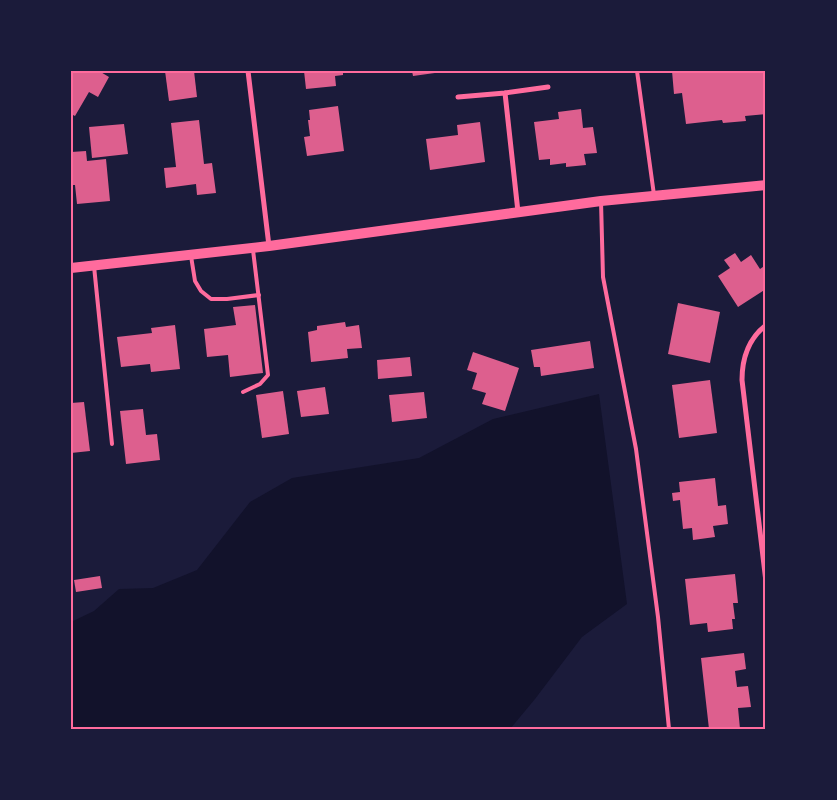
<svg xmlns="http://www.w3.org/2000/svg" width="837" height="800" viewBox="0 0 837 800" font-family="'Open Sans',sans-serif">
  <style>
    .water { fill: #12122b }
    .building { fill: #dd5f8e }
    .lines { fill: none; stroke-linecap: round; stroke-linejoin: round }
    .service { stroke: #ff6b9d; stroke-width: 4 }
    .minor { stroke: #ff6b9d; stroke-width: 5 }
    .secondary { stroke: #ff6b9d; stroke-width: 10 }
    .neatline { fill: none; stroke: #ff6b9d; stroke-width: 2 }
  </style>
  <rect width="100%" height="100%" fill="#1b1b3a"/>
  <!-- water -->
  <path class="water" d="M599 394 627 604 582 637 535 699 510 729H71V622L94 611 119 589 153 588 197 570 250 502 292 478 419 458 493 419Z"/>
  <!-- building -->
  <g class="building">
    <path d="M71 71H99L109 77 98 97 89 92 75 116 71 114Z"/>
    <path d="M165 71H194L197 97 169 101Z"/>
    <path d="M304 71H343V75L335 76 336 86 306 89Z"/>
    <path d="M412 71H442V72L413 76Z"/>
    <path d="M672 71H766V114L745 116 746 121 723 123 722 120 686 124 682 93 674 94Z"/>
    <path d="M338 106 344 151 307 156 304 137 310 136 308 120H310L309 110Z"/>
    <path d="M581 109 583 128 593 127 597 153 584 154 586 165 566 167V163L550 165V159L539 160 534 122 559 119 558 112Z"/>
    <path d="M199 120 204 164 212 163 216 193 197 195 196 184 166 188 164 168 176 167 171 123Z"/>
    <path d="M480 122 485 162 430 170 426 139 458 135 457 125Z"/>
    <path d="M124 124 128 154 92 158 89 127Z"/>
    <path d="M86 151 87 161 106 159 110 201 77 204 75 185H71V152Z"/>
    <path d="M735 253 741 262 751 255 760 269 766 265V289L738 307 718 276 730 268 724 260Z"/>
    <path d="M678 303 720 312 710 363 668 354Z"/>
    <path d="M255 305 263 373 230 377 228 355 207 357 204 329 236 325 233 307Z"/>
    <path d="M345 322 346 327 359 325 362 348 347 349 348 358 311 362 308 332 317 330V326Z"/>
    <path d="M175 325 180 369 151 372 150 364 121 367 117 337 152 333 151 328Z"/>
    <path d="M590 341 594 368 541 376 540 367H534L531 350Z"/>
    <path d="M473 352 519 368 505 411 482 404 486 393 472 389 477 373 467 370Z"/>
    <path d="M410 357 412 376 378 379 377 360Z"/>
    <path d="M710 380 717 433 679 438 672 385Z"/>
    <path d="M325 387 329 414 301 417 297 391Z"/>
    <path d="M283 391 289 434 262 438 256 395Z"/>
    <path d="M424 392 427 418 392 422 389 395Z"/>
    <path d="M84 402 90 451 71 453V403Z"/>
    <path d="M143 409 146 435 157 434 160 460 126 464 120 411Z"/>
    <path d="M715 478 718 506 726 505 728 524 713 526 715 537 693 540 692 528 683 529 680 500 673 501 672 493 680 492 679 482Z"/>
    <path d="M735 574 738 603H733L735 619H732L733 629 708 632 707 623 690 625 685 579Z"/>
    <path d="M100 576 102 588 76 592 74 580Z"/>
    <path d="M744 653 746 669 735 671 737 687 748 686 751 707 738 708 740 729H709L701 658Z"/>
  </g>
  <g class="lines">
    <!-- service -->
    <g class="service">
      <path d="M637 71 654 195"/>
      <path d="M601 201 603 277 636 449 658 617 669 729"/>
      <path d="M191 256 195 281 201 291 211 299H227L259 295"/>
      <path d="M94 266 112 444"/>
      <path d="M243 392 260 384 268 375 253 250"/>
    </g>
    <!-- minor -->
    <g class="minor">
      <path d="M248 71 269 246"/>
      <path d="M505 93 518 212"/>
      <path d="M458 97 505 93 548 87"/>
      <path d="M766 325C748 339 742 358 742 380L766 582"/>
    </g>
    <!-- secondary -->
    <path class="secondary" d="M71 268 269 246 601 201 766 185"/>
  </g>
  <!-- border -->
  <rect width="837" height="800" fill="none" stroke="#1b1b3a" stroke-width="145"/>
  <rect x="72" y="72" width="692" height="656" class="neatline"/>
</svg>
